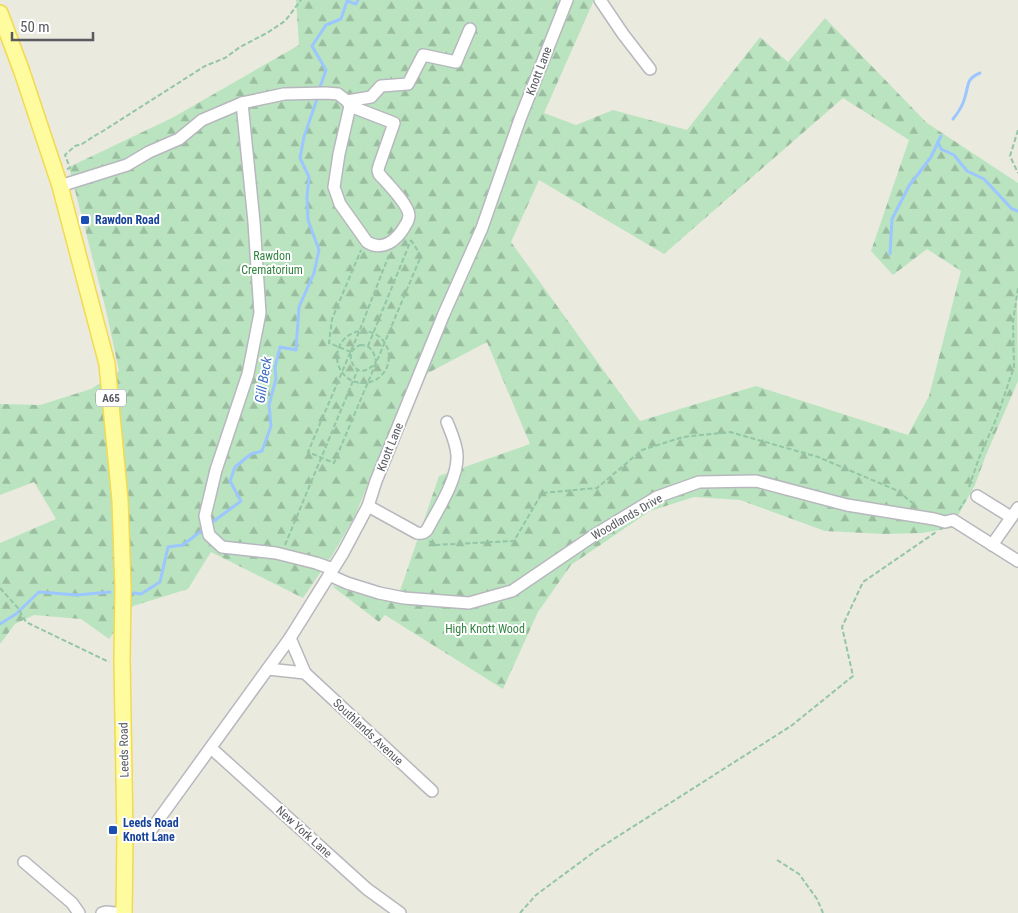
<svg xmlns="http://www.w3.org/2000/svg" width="1018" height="913" viewBox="0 0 1018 913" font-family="'Roboto Condensed',sans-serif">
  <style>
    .forest { fill: url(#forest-firs); fill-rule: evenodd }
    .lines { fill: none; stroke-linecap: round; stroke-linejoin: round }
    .stream { stroke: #9bc6ff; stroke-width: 3 }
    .minor-casing { stroke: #b7b8be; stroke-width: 14 }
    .major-casing { stroke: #f2da51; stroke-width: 18 }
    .path { stroke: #93c5a7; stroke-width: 2; stroke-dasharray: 5 2.5; stroke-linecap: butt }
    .minor { stroke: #fff; stroke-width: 11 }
    .major { stroke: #fffca0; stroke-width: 15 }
    .transit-dot { fill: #1a4fb4; stroke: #fff; stroke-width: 2 }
    .labels { text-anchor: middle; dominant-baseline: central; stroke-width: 4; stroke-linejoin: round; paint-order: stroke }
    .shield { fill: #fff; stroke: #8a8c90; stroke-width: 1 }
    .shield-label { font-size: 11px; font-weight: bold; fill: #585a60 }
    .street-label { font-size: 12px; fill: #585a60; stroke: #fff }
    .transit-label { font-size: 12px; font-weight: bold; fill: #164399; stroke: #fff; text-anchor: start }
    .park-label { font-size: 12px; fill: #338441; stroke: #fff }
    .water-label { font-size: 14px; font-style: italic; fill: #3e6dc2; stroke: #fff }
  </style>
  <defs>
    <pattern id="forest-firs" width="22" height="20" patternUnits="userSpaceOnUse" patternTransform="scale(1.25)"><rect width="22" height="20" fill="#bae4bf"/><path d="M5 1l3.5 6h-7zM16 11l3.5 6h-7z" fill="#9abc9f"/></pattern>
  </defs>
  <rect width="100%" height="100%" fill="#ebeadf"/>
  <!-- forest -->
  <path class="forest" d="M296 0H594L544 113 576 125 613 110 687 130 760 37 788 62 825 18 927 123 1018 183V294L1017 298 1018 381 986 455 975 485 951 528 922 533 884 534 825 531 740 500 694 497 650 511 571 565 538 612 503 689 385 615 379 622 332 586 399 594 439 476 530 444 487 342 409 383 355 516 333 554 303 598 211 552 188 589 133 606 109 639 81 619 34 615 15 624 0 644V543L56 519 34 482 0 495V404L40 405 91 389 119 371 106 310 69 167 172 118 299 45ZM843 98 909 140 871 251 893 275 927 249 961 271 929 396 908 435 756 386 640 421 511 242 539 180 664 254Z"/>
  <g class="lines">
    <!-- stream -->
    <g class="stream">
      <path d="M319 90 326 70 312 46 326 25 341 19 347 1 356 4 358 0"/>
      <path d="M953 119C958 113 963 105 965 97 969 84 966 79 980 73"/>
      <path d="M938 142 941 149 954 155 967 171 984 179 1012 209 1018 211"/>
      <path d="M890 254 892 219 909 186 931 157 941 136"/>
      <path d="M210 524 241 501 230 481 235 467 251 454 262 451 271 426 269 405 276 379 275 367 280 347 296 350 299 307 314 273 319 250 308 220 307 197 309 177 300 158 304 137 318 96"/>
      <path d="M133 593 141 594 160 582 168 547 183 545 205 528"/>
      <path d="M0 624 16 614 39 592 77 595 110 592"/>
    </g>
    <defs>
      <g id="minor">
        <path d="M600 0 623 34 650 69"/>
        <path d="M347 101 371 97 381 86 408 84 423 55 456 62 470 29"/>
        <path d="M242 103 254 222 260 313 248 374 216 470 205 516 209 535 222 547 276 553 316 563 333 569"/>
        <path d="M60 186 127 165 149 152 179 139 202 120 242 103 284 94 326 93 338 94 347 101 350 106 394 123 379 166 378 170 379 174C387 183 408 204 409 215 409 219 407 223 405 226 397 240 383 252 367 242L340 204 334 187 339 154 350 106"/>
        <path d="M977 496 1011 517"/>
        <path d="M368 506 417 533C422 534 424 533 427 530 438 509 458 479 457 456 457 445 451 432 447 422"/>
        <path d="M992 545 1018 508"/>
        <path d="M329 575 347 583 379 593 404 598 469 603 512 591 593 536 657 497 699 482 756 481 847 505 934 519 945 522 953 520 1018 561"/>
        <path d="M290 638 305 673 432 791"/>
        <path d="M268 669 305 673"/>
        <path d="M211 748 367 889 400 913"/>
        <path d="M125 836 151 830 290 638 343 553 368 506 376 481 443 316 482 228 520 119 567 0"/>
        <path d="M24 862 72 903 79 913"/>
        <path d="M102 913 106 912 115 913"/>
      </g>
      <path id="major" d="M0 13 22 72 60 186 107 364 120 500 123 588 122 659 125 836 124 913"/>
    </defs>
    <!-- minor casing -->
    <use href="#minor" class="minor-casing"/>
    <!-- major casing -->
    <use href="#major" class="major-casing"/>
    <!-- path -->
    <g class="path">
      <path d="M1018 130 1010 156 1018 173"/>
      <path d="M67 169 70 168 65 155 75 146 82 144 96 135 103 131 205 66 225 58 240 47 267 33 285 21 301 0"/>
      <path d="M389 255 359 332 308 452 334 463 421 256 411 240"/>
      <circle cx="363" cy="357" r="26"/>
      <path d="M360 345C371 345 374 352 376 361 375 363 373 366 371 367 359 377 349 365 351 352L356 347Z"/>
      <path d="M368 346 411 240"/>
      <path d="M351 352 329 343 332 319 361 250"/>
      <path d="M969 487 979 458 997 417 1014 367 1013 322 1018 288"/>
      <path d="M959 510 966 499"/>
      <path d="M429 541 435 545 514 541 542 493 597 488 642 450 683 437 730 432 818 457 896 490 914 504"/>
      <path d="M285 545 358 369"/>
      <path d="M0 588 18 608 26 622 109 662"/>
      <path d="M777 860 799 874 817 899 823 913"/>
      <path d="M520 913 536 895 598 849 791 726 853 676 842 627 863 582 936 532"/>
    </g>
    <!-- minor -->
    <use href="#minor" class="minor"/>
    <!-- major -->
    <use href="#major" class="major"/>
  </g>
  <!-- markers -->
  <g class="transit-dot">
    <rect x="80" y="215" width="10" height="10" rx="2.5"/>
    <rect x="108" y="825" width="10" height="10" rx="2.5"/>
  </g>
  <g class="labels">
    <!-- shield labels -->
    <rect class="shield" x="96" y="389.5" width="30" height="17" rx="4"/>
    <g class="shield-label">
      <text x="111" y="398">A65</text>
    </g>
    <!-- street labels -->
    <g class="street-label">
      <text transform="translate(539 71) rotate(-69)">Knott Lane</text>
      <text transform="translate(390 447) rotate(-68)">Knott Lane</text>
      <text transform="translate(627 517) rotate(-30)">Woodlands Drive</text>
      <text transform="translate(368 732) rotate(43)">Southlands Avenue</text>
      <text transform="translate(124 750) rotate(-91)">Leeds Road</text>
      <text transform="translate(304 832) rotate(42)">New York Lane</text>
    </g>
    <!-- transit labels -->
    <g class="transit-label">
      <text x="95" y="220">Rawdon Road</text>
      <text x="123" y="823">Leeds Road<tspan x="123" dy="14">Knott Lane</tspan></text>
    </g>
    <!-- park labels -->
    <g class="park-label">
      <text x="272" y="256">Rawdon<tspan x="272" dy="14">Crematorium</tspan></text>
      <text x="485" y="629">High Knott Wood</text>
    </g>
    <!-- water labels -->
    <g class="water-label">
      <text transform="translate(263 380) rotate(-81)">Gill Beck</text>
    </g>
  </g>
  <!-- scale -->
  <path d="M12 32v8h81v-8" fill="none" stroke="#585a60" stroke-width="2.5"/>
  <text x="20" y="32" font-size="15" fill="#585a60" stroke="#ffffff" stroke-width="4" paint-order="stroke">50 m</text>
</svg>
